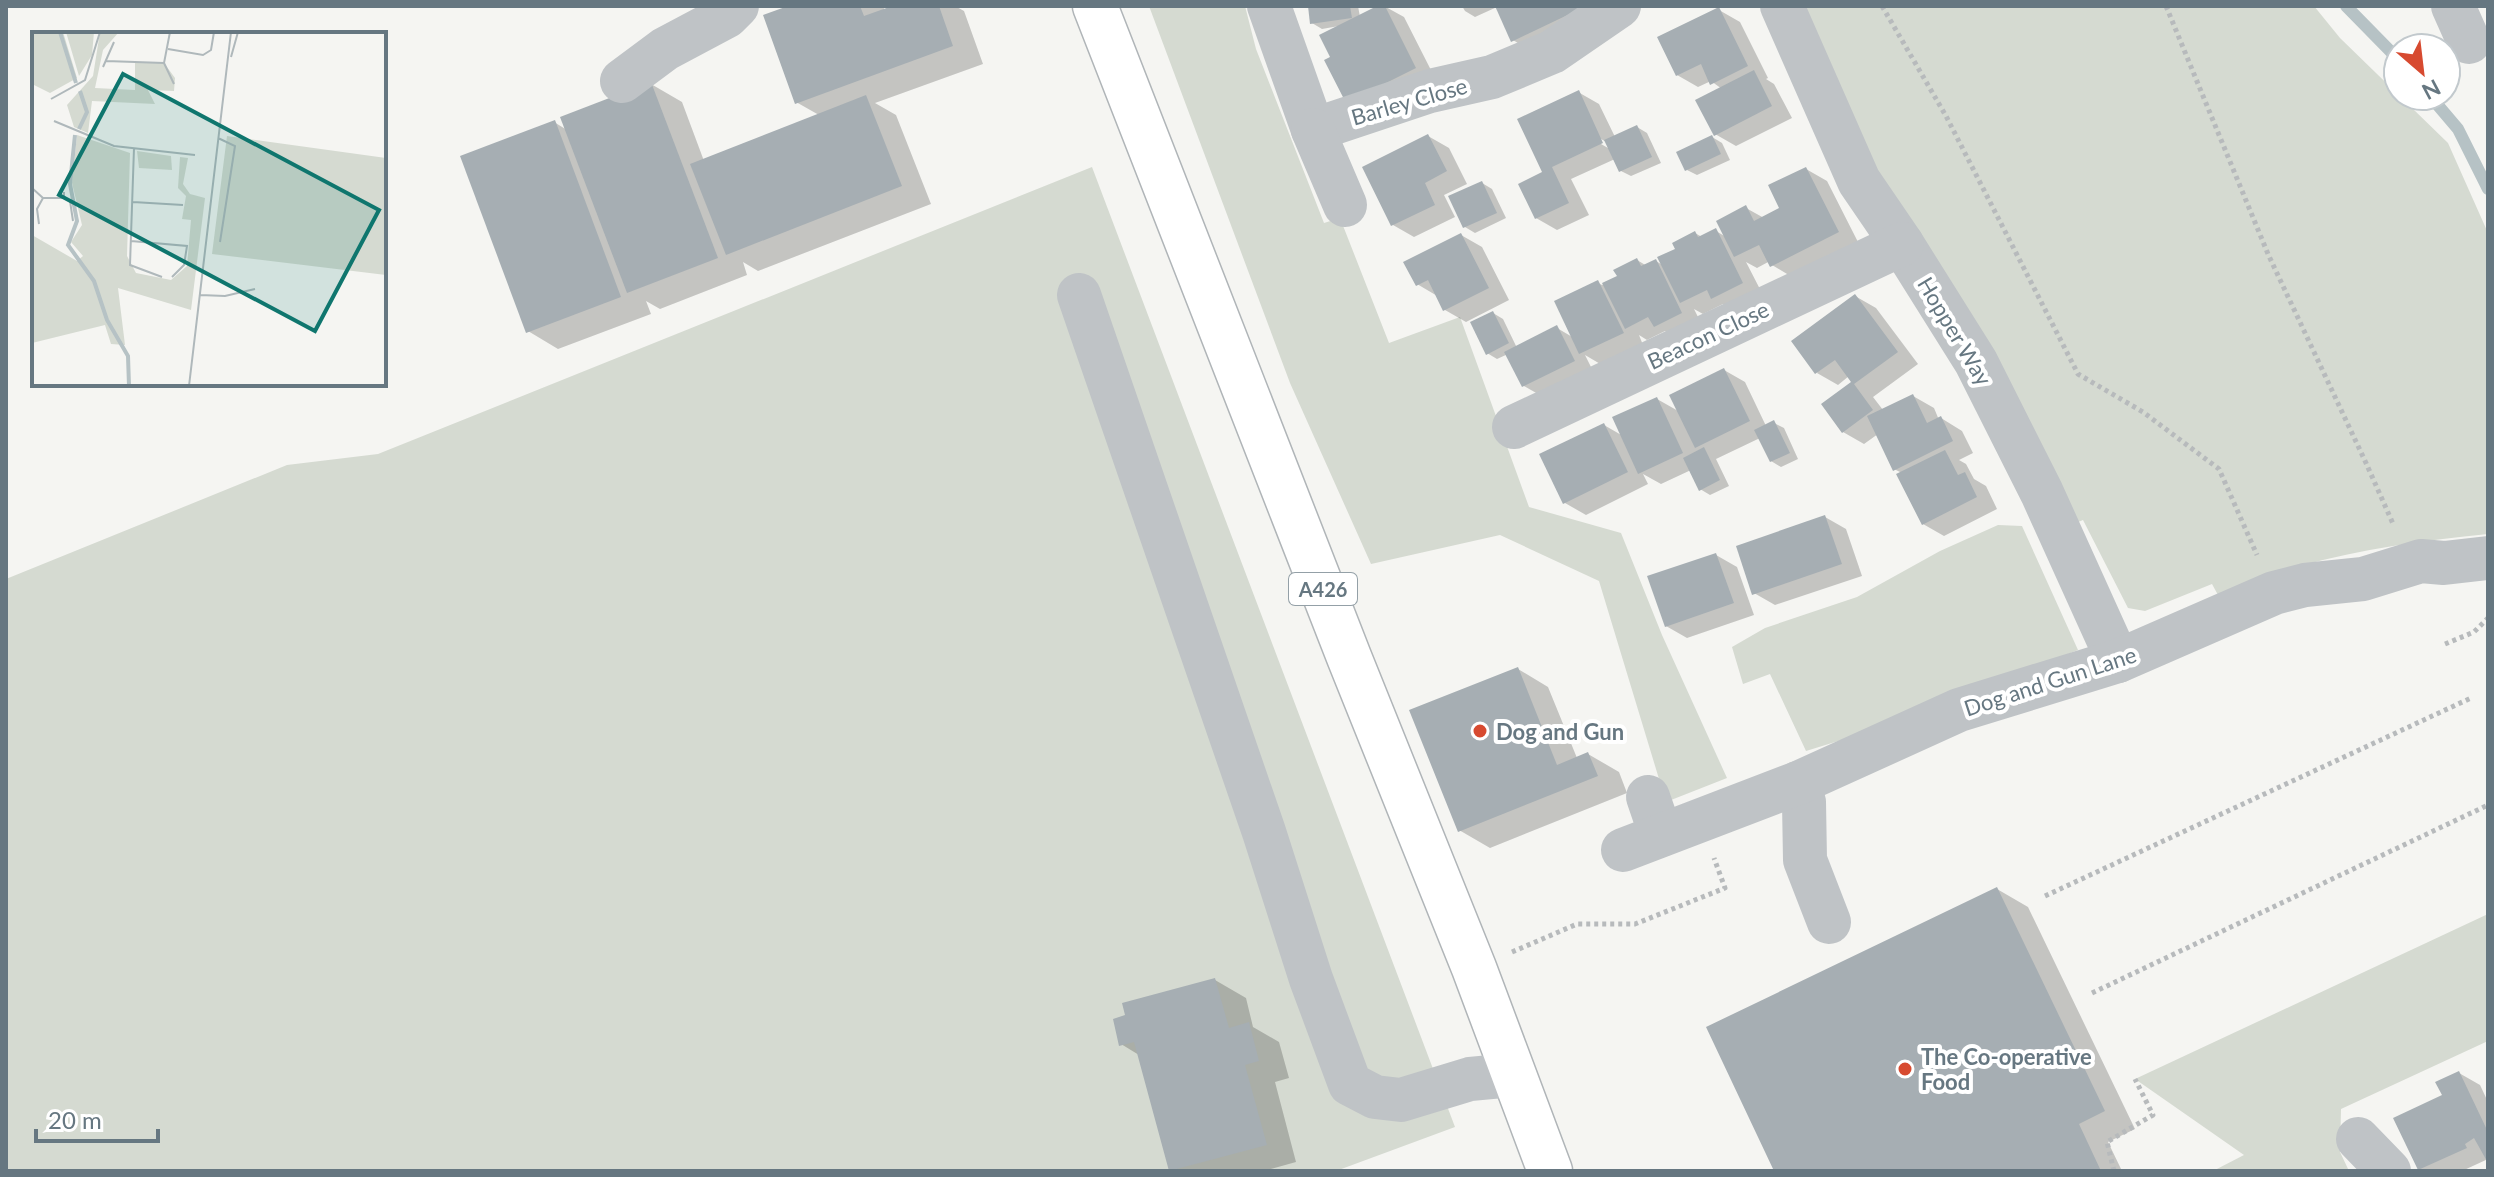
<svg xmlns="http://www.w3.org/2000/svg" width="2494" height="1177" viewBox="0 0 2494 1177" font-family="Lato,sans-serif">
  <style>
    .green { fill: #d5dad1 }
    .shadow { fill: #0003; fill-rule: evenodd }
    .lines { fill: none; stroke-linecap: round; stroke-linejoin: round }
    .stream { stroke: #b6c2c5; stroke-width: 12 }
    .building { fill: #a6aeb3 }
    .major-casing { stroke: #b0b5b8; stroke-width: 47 }
    .path { stroke: #b7babc; stroke-width: 5; stroke-dasharray: 4 4; stroke-linecap: butt }
    .minor { stroke: #bfc3c6; stroke-width: 44 }
    .major { stroke: #fff; stroke-width: 44 }
    .poi-dot { fill: #d74a30; stroke: #fff; stroke-width: 3 }
    .labels { text-anchor: middle; dominant-baseline: central; stroke-width: 8; stroke-linejoin: round; paint-order: stroke }
    .shield { fill: #fff; stroke: #94a0a7; stroke-width: 2 }
    .shield-label { font-size: 20px; font-weight: bold; fill: #667781 }
    .street-label { font-size: 22px; fill: #667781; stroke: #fff }
    .poi-label { font-size: 22px; font-weight: bold; fill: #667781; stroke: #fff; text-anchor: start }
    .inset-river { fill: none; stroke: #b6c2c5; stroke-width: 4 }
    .inset-road { fill: none; stroke: #afb8bb; stroke-width: 2 }
    .view { fill: #0f766e; fill-opacity: 0.15; stroke: #0f766e; stroke-width: 4 }
    .inset-edge { fill: none; stroke: #667781; stroke-width: 4 }
  </style>
  <rect width="100%" height="100%" fill="#f5f5f2"/>
  <!-- green -->
  <g class="green">
    <path d="M1149 6H1245L1256 49 1324 223 1340 218 1389 343 1460 317 1529 507 1621 533 1662 635 1727 778 1666 802 1599 581 1500 535 1371 564 1290 383Z"/>
    <path d="M1801 6H2314L2340 38 2448 143 2488 233V534C2425 540 2361 549 2300 566 2272 574 2245 586 2218 595L2212 584 2145 611 2128 608 2083 520 2071 525 1865 163Z"/>
    <path d="M1092 167 1455 1127 1336 1171H6V579L287 465 378 454Z"/>
    <path d="M1998 525 2022 526 2078 650 1887 726 1806 751 1770 674 1743 684 1732 647 1765 628 1857 597 1940 551Z"/>
    <path d="M2488 914V1041L2341 1109 2340 1152 2349 1171H2213L2244 1155 2135 1079Z"/>
  </g>
  <!-- shadow -->
  <g class="shadow">
    <path d="M794 6H883L885 11 898 6H955L964 11 983 64 875 103 896 115 931 204 758 271 743 262 747 275 660 309 646 301 651 314 558 349 528 331 554 122 567 130 651 84 682 102 704 161 819 115 796 102Z"/>
    <path d="M1310 6H1358L1360 17 1384 6 1404 17 1436 80 1369 113 1333 58 1339 26 1322 29 1312 23Z"/>
    <path d="M1462 6H1590L1534 53 1513 40 1497 7 1475 17 1465 11Z"/>
    <path d="M1719 10 1740 22 1768 78 1766 79 1774 84 1792 118 1736 146 1715 134 1722 89 1711 81 1698 87 1677 75Z"/>
    <path d="M1578 92 1599 104 1615 137 1637 127 1647 133 1661 163 1631 176 1621 171 1615 159 1571 179 1589 215 1557 230 1536 218 1545 173ZM1596 136 1608 143V148L1594 140Z"/>
    <path d="M1428 136 1449 148 1467 184 1444 195 1455 217 1414 237 1393 225Z"/>
    <path d="M1712 137 1722 143 1730 160 1697 175 1687 170Z"/>
    <path d="M1806 169 1827 181 1859 244 1792 277 1772 265 1770 261 1757 268 1746 262 1763 295 1734 310 1723 304 1703 314 1694 309 1702 325 1676 338 1665 331 1647 340 1639 335 1643 345 1602 365 1585 355 1594 373 1545 398 1524 386 1508 354 1497 359 1487 353 1493 313 1503 319 1517 348 1557 328 1574 338 1598 283 1602 285 1619 277 1637 260 1647 266 1656 261 1664 266 1695 233 1702 237 1716 231 1726 237 1746 208 1764 218 1782 209Z"/>
    <path d="M1482 183 1492 189 1506 218 1475 233 1465 227Z"/>
    <path d="M1461 235 1482 247 1509 300 1466 322 1445 310 1439 297 1417 284Z"/>
    <path d="M1855 296 1876 308 1918 364 1873 397 1883 410 1913 396 1934 408 1939 420 1941 418 1962 431 1973 453 1959 460 1966 464 1974 479 1986 486 1997 509 1944 536 1923 524 1902 473 1894 469 1878 434 1864 444 1843 432 1854 382 1849 376 1838 385 1817 373Z"/>
    <path d="M1724 370 1745 382 1766 426 1774 423 1784 428 1798 459 1781 467 1771 461 1760 438 1716 459 1729 486 1710 495 1700 489 1691 470 1661 484 1643 474 1648 484 1586 515 1565 503 1604 425 1623 436 1657 399 1680 412Z"/>
    <path d="M1825 517 1846 529 1862 576 1775 605 1754 593Z"/>
    <path d="M1716 555 1737 567 1754 615 1687 638 1666 626Z"/>
    <path d="M1518 669 1548 687 1577 758 1588 754 1619 772 1627 793 1490 848 1459 830Z"/>
    <path d="M1997 889 2028 907 2135 1129 2108 1142 2122 1171H1777Z"/>
    <path d="M1215 980 1246 998 1253 1027 1279 1042 1289 1078 1275 1082 1296 1162 1264 1171 1170 1170 1139 1055 1121 1044Z"/>
    <path d="M2459 1073 2480 1085 2488 1102V1159L2462 1171H2423L2420 1169Z"/>
  </g>
  <g class="lines">
    <!-- stream -->
    <g class="stream">
      <path d="M2346 6 2398 59"/>
      <path d="M2430 96 2458 129 2488 189"/>
    </g>
  </g>
  <!-- building -->
  <g class="building">
    <path d="M788 6H860L864 16 892 6H939L953 46 795 104 763 15Z"/>
    <path d="M1308 6H1350L1352 18 1310 24Z"/>
    <path d="M1377 6H1385L1416 68 1346 103 1324 60 1330 57 1319 35Z"/>
    <path d="M1495 6H1576L1578 10 1511 42Z"/>
    <path d="M1719 7 1748 66 1710 85 1701 64 1676 76 1657 37Z"/>
    <path d="M1754 70 1772 106 1714 136 1695 100Z"/>
    <path d="M651 82 718 258 627 293 560 117Z"/>
    <path d="M1579 90 1603 143 1552 167 1569 203 1535 219 1518 184 1542 172 1517 119Z"/>
    <path d="M866 95 902 186 726 255 690 164Z"/>
    <path d="M555 120 621 297 526 333 460 156Z"/>
    <path d="M1637 125 1652 157 1619 172 1604 140Z"/>
    <path d="M1428 134 1447 171 1425 183 1435 205 1391 226 1362 167Z"/>
    <path d="M1712 135 1721 154 1685 171 1676 152Z"/>
    <path d="M1806 167 1839 232 1770 267 1759 245 1734 257 1716 221 1746 205 1754 221 1779 208 1768 185Z"/>
    <path d="M1482 181 1497 213 1463 228 1448 196Z"/>
    <path d="M1716 228 1743 283 1711 299 1707 290 1680 303 1657 257 1675 249 1672 243 1695 231 1698 237Z"/>
    <path d="M1461 233 1489 288 1443 311 1428 280 1416 286 1403 262Z"/>
    <path d="M1637 258 1641 266 1656 259 1682 313 1654 327 1648 317 1625 329 1602 283 1617 276 1613 270Z"/>
    <path d="M1598 280 1624 333 1579 354 1554 301Z"/>
    <path d="M1855 294 1898 352 1854 384 1873 410 1842 433 1821 404 1851 382 1835 360 1815 374 1791 341Z"/>
    <path d="M1493 311 1509 343 1486 355 1470 322Z"/>
    <path d="M1557 325 1575 361 1522 387 1504 352Z"/>
    <path d="M1724 368 1750 421 1695 448 1669 395Z"/>
    <path d="M1913 394 1927 423 1941 416 1953 441 1893 471 1867 416Z"/>
    <path d="M1657 397 1683 453 1638 474 1612 417Z"/>
    <path d="M1774 420 1790 453 1770 462 1754 430Z"/>
    <path d="M1604 423 1628 472 1563 504 1539 454Z"/>
    <path d="M1704 447 1720 480 1699 491 1683 458Z"/>
    <path d="M1945 450 1958 475 1965 472 1977 497 1922 525 1896 474Z"/>
    <path d="M1825 515 1842 564 1752 595 1736 546Z"/>
    <path d="M1716 553 1734 603 1665 627 1647 576Z"/>
    <path d="M1518 667 1557 765 1588 752 1598 776 1458 832 1409 710Z"/>
    <path d="M1997 887 2105 1111 2079 1124 2101 1171H1774L1706 1027Z"/>
    <path d="M1215 978 1229 1028 1249 1022 1259 1061 1245 1065 1267 1145 1169 1171 1134 1042 1119 1046 1113 1019 1125 1015 1122 1003Z"/>
    <path d="M2459 1071 2488 1132V1163L2474 1138 2465 1144 2467 1148 2418 1170 2393 1118 2442 1095 2435 1082Z"/>
  </g>
  <g class="lines">
    <defs>
      <path id="major" d="M1095 6 1349 657 1474 968 1550 1171"/>
    </defs>
    <!-- major casing -->
    <use href="#major" class="major-casing"/>
    <!-- path -->
    <g class="path">
      <path d="M1882 6 1946 116 2078 374 2143 412 2219 469 2257 555"/>
      <path d="M2166 6 2268 254 2366 463 2394 526"/>
      <path d="M2445 644 2474 632 2488 618"/>
      <path d="M2045 896 2471 698"/>
      <path d="M1512 952 1577 924H1635L1725 888 1714 858"/>
      <path d="M2092 993 2488 805"/>
      <path d="M2114 1171 2107 1142 2153 1115 2135 1079"/>
    </g>
    <!-- minor -->
    <g class="minor">
      <path d="M1269 6 1313 130 1430 91 1492 77 1552 52 1619 6"/>
      <path d="M1782 6 1859 181 1902 244 1976 362 2042 493 2118 661"/>
      <path d="M2453 6 2469 42"/>
      <path d="M622 81 665 49 727 16 737 6"/>
      <path d="M1313 130 1345 205"/>
      <path d="M1079 295 1264 832 1311 979 1350 1084 1375 1097 1401 1100 1470 1079 1513 1075"/>
      <path d="M1514 427 1902 244"/>
      <path d="M1798 783 1804 802 1805 860 1829 922"/>
      <path d="M1648 797 1661 835"/>
      <path d="M1623 850 1798 783 1959 710 2118 661 2274 593 2305 585 2363 579 2421 561 2444 563 2488 558"/>
      <path d="M2358 1139 2389 1171"/>
    </g>
    <!-- major -->
    <use href="#major" class="major"/>
  </g>
  <!-- markers -->
  <g class="poi-dot">
    <circle cx="1480" cy="731" r="8"/>
    <circle cx="1905" cy="1069" r="8"/>
  </g>
  <g class="labels">
    <!-- shield labels -->
    <rect class="shield" x="1289" y="573" width="68" height="32" rx="6"/>
    <g class="shield-label">
      <text x="1323" y="589">A426</text>
    </g>
    <!-- street labels -->
    <g class="street-label">
      <text transform="translate(1409 101) rotate(-16)">Barley Close</text>
      <text transform="translate(1955 331) rotate(59)">Hopper Way</text>
      <text transform="translate(1708 335) rotate(-25)">Beacon Close</text>
      <text transform="translate(2050 681) rotate(-18)">Dog and Gun Lane</text>
    </g>
    <!-- poi labels -->
    <g class="poi-label">
      <text x="1496" y="731">Dog and Gun</text>
      <text x="1921" y="1056">The Co-operative<tspan x="1921" dy="25">Food</tspan></text>
    </g>
  </g>
  <!-- overview -->
  <g transform="translate(32 32)">
    <rect width="354" height="354" fill="#f5f5f2"/>
    <path d="M0 0H31L45 46 18 61 0 52ZM34 0H62L60 23 47 44ZM68 0H87L71 18 63 56 103 58V30L132 31 143 46 142 59 116 58 123 72 60 69 56 101 42 95 35 73 61 44ZM45 103 98 121 95 224 104 241 139 248 155 234 159 188 150 187 154 164 146 156 148 125 156 126 151 152 158 162 173 166 159 278 86 256 93 313 79 312 73 293 0 311V203L45 229 51 224 39 210 50 193 40 151ZM195 104 354 126V243L180 222ZM105 119 139 124 140 138 107 136Z" fill="#d5dad1"/>
    <path class="inset-river" d="M28 0 44 51M47 97 55 80 48 59M43 103 38 152 45 189 36 213 62 249 75 288 96 324 97 354"/>
    <path class="inset-road" d="M138 0 132 31 142 52M136 17 171 23 179 18 182 0M199 25 206 0M74 29 132 31M71 35 82 10M19 67 53 48 68 0M22 89 82 114 163 123M186 106 203 114 188 210M102 116 98 233 130 245M0 156 11 166H32V160M32 166 38 169 41 189M101 170 151 173M7 192 5 177 11 166M99 209 155 214 152 233 140 245M168 263 193 264 223 257M157 354 199 0"/>
    <path class="view" d="M91 42 347 178 283 299 27 163Z"/>
    <rect width="354" height="354" class="inset-edge"/>
  </g>
  <!-- border -->
  <rect width="2494" height="1177" fill="none" stroke="#667781" stroke-width="16"/>
  <!-- north arrow -->
  <g transform="translate(2422 72) rotate(152)"><circle r="38" fill="#ffffff" stroke="#c2c9cd" stroke-width="2"/>
  <path d="M0-6L14 30L0 20L-14 30Z" fill="#d74a30"/>
  <text y="-12" font-size="22" font-weight="bold" text-anchor="middle" fill="#667781">N</text>
  </g>
  <!-- scale -->
  <path d="M36 1129v12h122v-12" fill="none" stroke="#667781" stroke-width="4"/>
  <text x="48" y="1129" font-size="24" fill="#667781" stroke="#ffffff" stroke-width="6" paint-order="stroke">20 m</text>
</svg>
